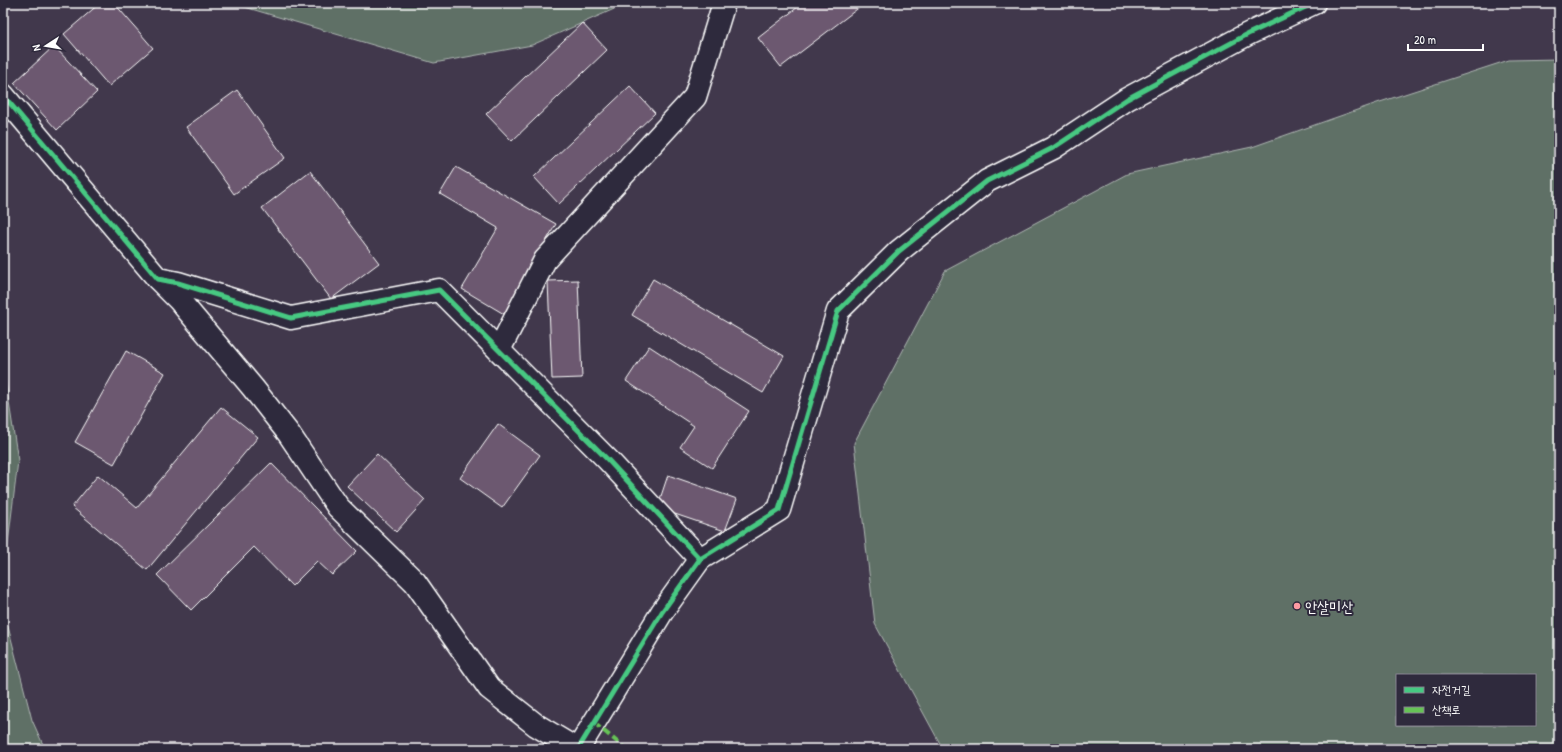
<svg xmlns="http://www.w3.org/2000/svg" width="1562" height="752" viewBox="0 0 1562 752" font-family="'Patrick Hand','Poor Story',sans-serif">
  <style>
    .green { fill: #5e6f66; stroke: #aeb7b2; fill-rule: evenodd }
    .building { fill: #6c586f; stroke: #fff }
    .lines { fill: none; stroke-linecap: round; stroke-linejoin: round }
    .street-casing { stroke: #fff; stroke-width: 25 }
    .street { stroke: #2f2a3d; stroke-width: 22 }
    .quiet { stroke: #66c356; stroke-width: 4; stroke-dasharray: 8 4; stroke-linecap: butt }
    .cycleway-casing { stroke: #2f2a3d; stroke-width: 8 }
    .cycleway { stroke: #46c982; stroke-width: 5 }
    .poi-dot { fill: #ff9aa2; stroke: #2f2a3d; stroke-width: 1.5 }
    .labels { text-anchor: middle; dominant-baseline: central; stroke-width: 4; stroke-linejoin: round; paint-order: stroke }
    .poi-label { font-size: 15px; fill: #fff; stroke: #2f2a3d; text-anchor: start }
  </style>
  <rect width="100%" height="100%" fill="#41384c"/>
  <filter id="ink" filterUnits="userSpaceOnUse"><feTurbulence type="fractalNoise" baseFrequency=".025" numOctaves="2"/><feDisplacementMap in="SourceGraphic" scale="8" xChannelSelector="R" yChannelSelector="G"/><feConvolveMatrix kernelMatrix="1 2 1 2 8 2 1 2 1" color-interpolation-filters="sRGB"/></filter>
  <g filter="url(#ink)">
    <!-- green -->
    <g class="green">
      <path d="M231 3H628L532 45 434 63Z"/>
      <path d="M1559 59V749H943L875 624 854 443 945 271 1127 174 1252 147 1377 103 1509 60ZM1397 675H1535V725H1397Z"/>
      <path d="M3 363 18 461 3 584Z"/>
      <path d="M3 607 32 720 45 749H3Z"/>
    </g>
    <!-- building -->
    <g class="building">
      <path d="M100 3H114L153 48 109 86 64 34Z"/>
      <path d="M803 3H865L781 67 758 38Z"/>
      <path d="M582 23 607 50 512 141 486 114Z"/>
      <path d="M54 46 97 92 57 130 14 83Z"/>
      <path d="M630 86 655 113 559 204 534 177Z"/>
      <path d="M237 90 285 158 234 194 186 127Z"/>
      <path d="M456 167 556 224 504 314 462 289 498 228 440 194Z"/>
      <path d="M310 171 379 263 331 299 262 208Z"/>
      <path d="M653 279 784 356 763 393 632 315Z"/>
      <path d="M578 280 582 378 552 379 548 281Z"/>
      <path d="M649 346 749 411 712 468 680 447 694 426 626 381Z"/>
      <path d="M126 351 165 373 114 464 75 442Z"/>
      <path d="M221 407 258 437 147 570 72 507 98 475 137 508Z"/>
      <path d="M498 424 540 455 502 508 460 478Z"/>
      <path d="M377 454 425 500 396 532 347 486Z"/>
      <path d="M271 463 357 551 332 575 317 561 292 586 254 547 191 610 157 575Z"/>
      <path d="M668 475 737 499 725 531 657 508Z"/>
    </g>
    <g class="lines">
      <defs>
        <g id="street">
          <path d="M3 95 158 279 178 283 291 318 439 290 608 460 700 559"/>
          <path d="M158 279 179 300 253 388 289 434 338 507 415 582 489 688 536 725 576 749"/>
          <path d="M499 350 545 260 695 97 724 3"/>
          <path d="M578 749 662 612 700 559 779 510 838 311 899 251 987 181 1053 148 1127 99 1248 34 1314 3"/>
        </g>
      </defs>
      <!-- street casing -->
      <use href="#street" class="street-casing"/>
      <!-- street -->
      <use href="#street" class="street"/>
      <!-- quiet -->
      <path class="quiet" d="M594 723 626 749"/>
      <defs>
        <g id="cycleway">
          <path d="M3 95 158 279 178 283 291 318 439 290 608 460 700 559"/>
          <path d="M578 749 662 612 700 559 779 510 838 311 899 251 987 181 1053 148 1127 99 1248 34 1314 3"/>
        </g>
      </defs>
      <!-- cycleway casing -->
      <use href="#cycleway" class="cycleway-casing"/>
      <!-- cycleway -->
      <use href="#cycleway" class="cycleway"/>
    </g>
  </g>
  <!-- markers -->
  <circle class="poi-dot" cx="1297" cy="606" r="4"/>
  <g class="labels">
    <!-- poi labels -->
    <g class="poi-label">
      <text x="1305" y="606">안살미산</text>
    </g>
  </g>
  <!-- margin -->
  <rect width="1562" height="752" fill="none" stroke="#2f2a3d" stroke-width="16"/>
  <rect x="8" y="8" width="1546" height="736" fill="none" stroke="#fff" stroke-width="1.5" filter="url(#ink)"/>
  <!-- legend -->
  <rect x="1396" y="674" width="140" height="52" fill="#2f2a3d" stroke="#827f8b"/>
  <rect x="1404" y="687" width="20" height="6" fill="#46c982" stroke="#827f8b"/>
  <text x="1432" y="694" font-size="12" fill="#ffffff">자전거길</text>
  <rect x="1404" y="707" width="20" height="6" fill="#66c356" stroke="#827f8b"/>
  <text x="1432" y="714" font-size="12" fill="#ffffff">산책로</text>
  <!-- north arrow -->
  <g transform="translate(46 46) rotate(258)" stroke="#2f2a3d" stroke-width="3" paint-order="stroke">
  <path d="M0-3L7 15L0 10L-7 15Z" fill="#ffffff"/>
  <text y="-6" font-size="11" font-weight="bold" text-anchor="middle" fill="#ffffff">N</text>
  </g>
  <!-- scale -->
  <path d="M1408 44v6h75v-6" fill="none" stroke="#ffffff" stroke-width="2"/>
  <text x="1414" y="44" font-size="12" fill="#ffffff" stroke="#2f2a3d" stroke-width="3" paint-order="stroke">20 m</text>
</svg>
